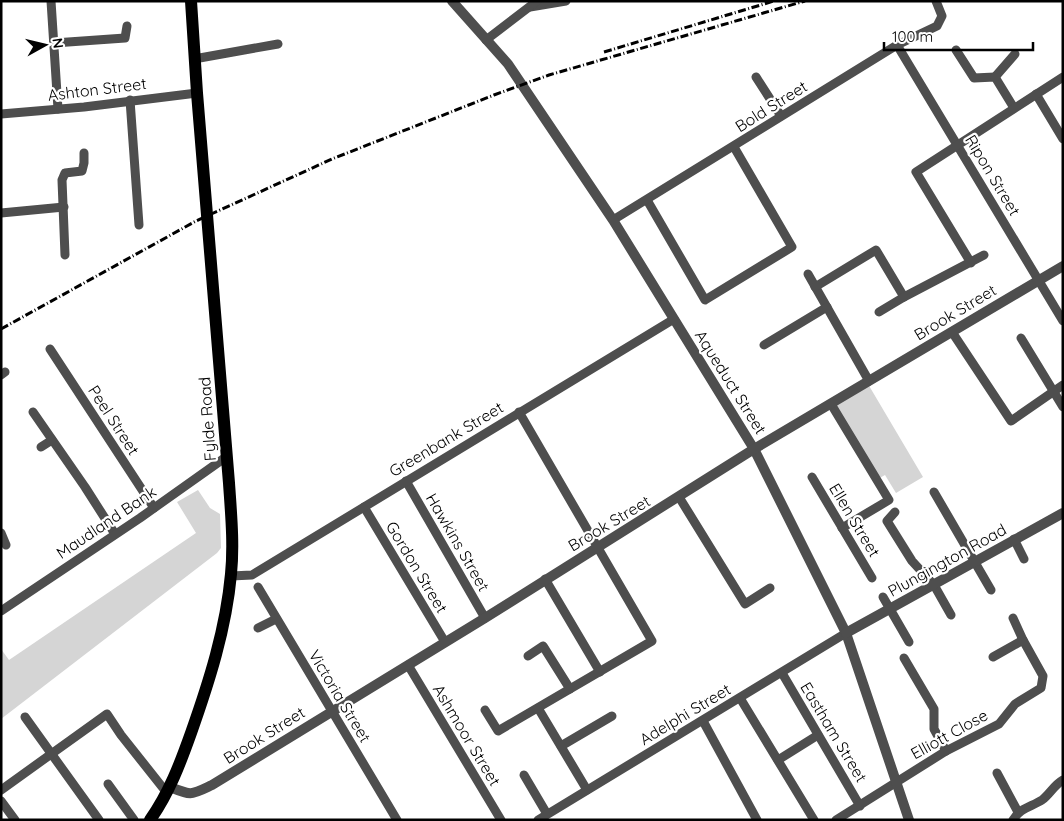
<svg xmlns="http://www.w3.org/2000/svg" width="1064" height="821" viewBox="0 0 1064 821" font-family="Quicksand,sans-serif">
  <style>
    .green { fill: #d5d5d5 }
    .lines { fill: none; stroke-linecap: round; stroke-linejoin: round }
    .minor { stroke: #4e4e4e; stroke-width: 9 }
    .tertiary { stroke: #4e4e4e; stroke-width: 10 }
    .primary { stroke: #000; stroke-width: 12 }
    .rail { stroke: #000; stroke-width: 3; stroke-dasharray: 8 2.5 1 2.5; stroke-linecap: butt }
    .labels { text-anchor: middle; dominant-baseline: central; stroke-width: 4.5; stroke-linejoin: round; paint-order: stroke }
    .street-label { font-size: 16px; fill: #000; stroke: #fff }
  </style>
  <rect width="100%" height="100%" fill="#fff"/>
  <!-- green -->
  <g class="green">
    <path d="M868 384 923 477 896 493 885 475 878 479 834 404Z"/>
    <path d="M198 490 210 508 220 514 221 548 217 553 1 719V649L9 660 196 533 177 502Z"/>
  </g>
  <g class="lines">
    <!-- minor -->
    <g class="minor">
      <path d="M51 1 58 109"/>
      <path d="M530 7 566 1"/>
      <path d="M486 40 537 1"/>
      <path d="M54 43 125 38 127 26"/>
      <path d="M897 45 1063 321"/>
      <path d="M956 50 974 78 995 77 1014 108"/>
      <path d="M194 59 278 44"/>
      <path d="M756 77 781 116"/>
      <path d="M995 77 1015 54"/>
      <path d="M1036 94 1063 139"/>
      <path d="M130 100 139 225"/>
      <path d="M1 114 84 107 197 93"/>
      <path d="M647 200 705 300 792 247 734 147"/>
      <path d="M1 213 64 207"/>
      <path d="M613 220 897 45 937 26 942 16 936 1"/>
      <path d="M65 255 62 180 65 173 82 171 84 163V153"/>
      <path d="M971 263 916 172 1063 77"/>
      <path d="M808 274 869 381"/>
      <path d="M815 287 876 250 904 297 984 255"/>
      <path d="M879 312 904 297"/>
      <path d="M952 332 1011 421 1063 385"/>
      <path d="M1021 338 1063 407"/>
      <path d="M764 345 827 307"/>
      <path d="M50 349 154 508"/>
      <path d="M1 375 5 372"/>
      <path d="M831 404 889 500 842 528"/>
      <path d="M33 412 85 487 115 534"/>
      <path d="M41 447 52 440"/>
      <path d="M812 477 872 578"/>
      <path d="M406 481 485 618"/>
      <path d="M934 492 991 590"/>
      <path d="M679 497 745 604 770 588"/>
      <path d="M364 507 445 642"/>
      <path d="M895 512 887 521 912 561 934 585 951 615"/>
      <path d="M1 533 6 545"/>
      <path d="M1014 539 1024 559"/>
      <path d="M231 576 252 575 674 319"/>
      <path d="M545 579 600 672"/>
      <path d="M258 587 397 820"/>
      <path d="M883 597 909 642"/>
      <path d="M1 611 140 518 226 457"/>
      <path d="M1013 618 1023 640"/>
      <path d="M258 628 276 619"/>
      <path d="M528 656 543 646 570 689"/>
      <path d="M904 658 934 709V729L946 751"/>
      <path d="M408 665 501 820"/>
      <path d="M782 673 860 806"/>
      <path d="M740 698 814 820"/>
      <path d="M538 708 587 790"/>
      <path d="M485 710 498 731 652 641 519 412"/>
      <path d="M25 717 99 820"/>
      <path d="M703 721 757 820"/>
      <path d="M561 746 612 716"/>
      <path d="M778 760 818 735"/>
      <path d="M997 773 1018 812"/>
      <path d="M524 775 547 814"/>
      <path d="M108 784 134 820"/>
      <path d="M1 790 107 714 121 735 167 793"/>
      <path d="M1 801 15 820"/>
      <path d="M538 820 846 633"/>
      <path d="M836 820 946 751 999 724 1015 704 1041 688 1043 676 1023 640 993 657"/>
      <path d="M1013 820C1020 808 1031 807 1042 800 1050 794 1054 785 1063 780"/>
    </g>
    <!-- tertiary -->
    <g class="tertiary">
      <path d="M452 1 508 64 613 220 754 449 846 633 909 820"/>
      <path d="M846 633 1063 513"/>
      <path d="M170 787C192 796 191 795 212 785L485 618 754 449 1063 266"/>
    </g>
    <!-- primary -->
    <path class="primary" d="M150 820C169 793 180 764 191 733 209 682 226 629 231 574 234 544 231 513 229 483L197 93 191 1"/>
    <!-- rail -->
    <g class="rail">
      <path d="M604 52 774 1"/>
      <path d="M1 329 196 221 332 159 494 95 549 75 805 1"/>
    </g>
  </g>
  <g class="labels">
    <!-- street labels -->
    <g class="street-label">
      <text transform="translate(97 89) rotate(-7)">Ashton Street</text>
      <text transform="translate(771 106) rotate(-32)">Bold Street</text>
      <text transform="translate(993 175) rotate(59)">Ripon Street</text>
      <text transform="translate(955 312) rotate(-31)">Brook Street</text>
      <text transform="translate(731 382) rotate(58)">Aqueduct Street</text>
      <text transform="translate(207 419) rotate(-94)">Fylde Road</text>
      <text transform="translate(114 420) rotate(57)">Peel Street</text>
      <text transform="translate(446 439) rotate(-31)">Greenbank Street</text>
      <text transform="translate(855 520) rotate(59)">Ellen Street</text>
      <text transform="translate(106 522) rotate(-34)">Maudland Bank</text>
      <text transform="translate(609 523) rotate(-31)">Brook Street</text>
      <text transform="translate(458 542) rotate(60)">Hawkins Street</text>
      <text transform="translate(947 560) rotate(-29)">Plungington Road</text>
      <text transform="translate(417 567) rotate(59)">Gordon Street</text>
      <text transform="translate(340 696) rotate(59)">Victoria Street</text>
      <text transform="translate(685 714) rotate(-31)">Adelphi Street</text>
      <text transform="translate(834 732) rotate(59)">Eastham Street</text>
      <text transform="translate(949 734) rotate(-29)">Elliott Close</text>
      <text transform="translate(264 735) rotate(-32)">Brook Street</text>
      <text transform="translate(467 735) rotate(59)">Ashmoor Street</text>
    </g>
  </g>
  <!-- border -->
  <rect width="1064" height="821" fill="none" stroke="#000000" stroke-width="5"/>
  <!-- north arrow -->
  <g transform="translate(45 45) rotate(82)" stroke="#ffffff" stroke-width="4" paint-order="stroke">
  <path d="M0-4L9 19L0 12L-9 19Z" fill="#000000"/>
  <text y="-8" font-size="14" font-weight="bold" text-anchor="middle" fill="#000000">N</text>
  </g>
  <!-- scale -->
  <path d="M884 42v8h149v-8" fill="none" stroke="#000000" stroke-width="2.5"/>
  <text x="892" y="42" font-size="15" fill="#000000" stroke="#ffffff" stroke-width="4" paint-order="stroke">100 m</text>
</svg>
